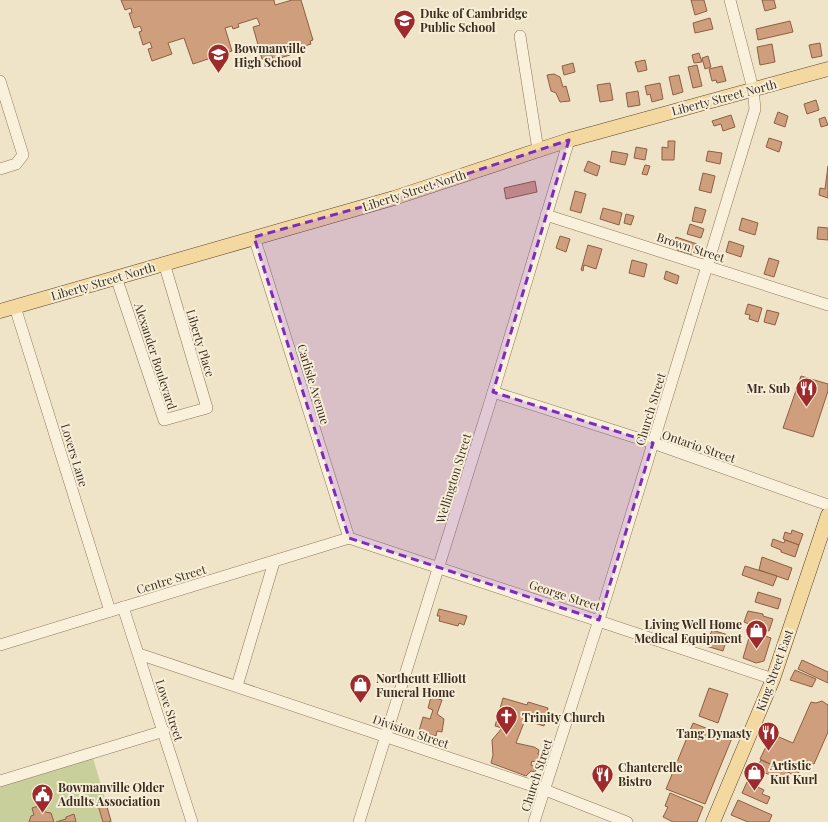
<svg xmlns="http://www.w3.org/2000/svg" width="828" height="822" viewBox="0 0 828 822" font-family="'Playfair Display',serif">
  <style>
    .green { fill: #c9cf9b }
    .building { fill: #cf9f7d; stroke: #8d5f41 }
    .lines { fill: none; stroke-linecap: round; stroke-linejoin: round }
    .minor-casing { stroke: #8d765c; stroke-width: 12 }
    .major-casing { stroke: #5b4430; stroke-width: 15 }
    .minor { stroke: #faf1dc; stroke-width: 11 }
    .major { stroke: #f3d9a0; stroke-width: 14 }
    .marked { fill: #7b2cbf; fill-opacity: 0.2; stroke: #7b2cbf; stroke-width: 3; stroke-dasharray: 8 5; stroke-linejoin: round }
    .labels { text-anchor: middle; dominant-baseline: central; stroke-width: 4; stroke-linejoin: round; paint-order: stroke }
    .poi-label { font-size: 12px; font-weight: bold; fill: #3d2e20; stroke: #f7eed8; text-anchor: start }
    .street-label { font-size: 12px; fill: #3d2e20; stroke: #f7eed8 }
  </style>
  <rect width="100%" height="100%" fill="#f0e4c8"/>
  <!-- green -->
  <path class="green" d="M93 758 112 822H0V786Z"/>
  <!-- building -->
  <g class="building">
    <path d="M121 0H274L275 5 292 0H301L313 40 310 41 311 44 289 51 290 55 273 60 272 56 262 59 253 27 260 25 257 18 238 24 239 27 233 29 232 26 225 28 232 51 193 64 184 38 168 43 172 54 152 61 148 49 152 48 150 42 143 45 139 32 142 31 140 26 134 28 129 13H132L131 8 125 10Z"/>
    <path d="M691 0H704L707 11 695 15Z"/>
    <path d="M762 0H774L776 8 765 11Z"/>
    <path d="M710 18 713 29 695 33 693 23Z"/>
    <path d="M790 21 793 32 758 40 756 29Z"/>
    <path d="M820 43 822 56 812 58 809 45Z"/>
    <path d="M772 44 775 62 760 65 757 47Z"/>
    <path d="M699 53 702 62 694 63 692 55Z"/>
    <path d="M708 56 711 67 705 69 702 58Z"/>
    <path d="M645 60 647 70 638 72 635 62Z"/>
    <path d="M573 63 575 72 564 75 562 66Z"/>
    <path d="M697 65 702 86 693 88 688 67Z"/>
    <path d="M722 66 726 81 717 83 716 80 712 81 709 69Z"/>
    <path d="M554 74 560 77 563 87 566 86 570 101 560 102 556 93 551 91 547 75Z"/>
    <path d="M679 75 683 92 673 95 669 77Z"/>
    <path d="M610 83 613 100 600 102 597 85Z"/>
    <path d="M660 83 663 99 652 102 650 94 647 95 645 86Z"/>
    <path d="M638 91 640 105 628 107 626 93Z"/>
    <path d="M816 100 819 110 807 114 804 104Z"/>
    <path d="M778 112 788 116 785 127 774 123Z"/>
    <path d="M731 115 735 127 723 131 721 124 714 126 712 121Z"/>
    <path d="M825 117 828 125 821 127 819 119Z"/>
    <path d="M769 138 782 142 779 152 766 147Z"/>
    <path d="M668 141H675L674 160H662V147L668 148Z"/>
    <path d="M636 147 647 149 645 160 634 158Z"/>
    <path d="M612 151 628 154 625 165 610 162Z"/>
    <path d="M708 151 722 153 720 164 706 161Z"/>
    <path d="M588 161 600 166 597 176 584 171Z"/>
    <path d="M645 165 650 166 647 175 642 174Z"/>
    <path d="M828 166V198L819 195 820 188 825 189Z"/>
    <path d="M703 173 715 176 711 193 699 190Z"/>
    <path d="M535 181 537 192 506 199 504 188Z"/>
    <path d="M575 191 586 194 581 213 570 210Z"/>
    <path d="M695 207 706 210 702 223 692 221Z"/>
    <path d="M603 208 622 213 619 225 600 219Z"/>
    <path d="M626 214 634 216 631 225 624 223Z"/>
    <path d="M742 218 758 223 755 235 739 230Z"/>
    <path d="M690 224 704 229 701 238 687 234Z"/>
    <path d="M818 227 828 228V240L817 239Z"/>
    <path d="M560 236 570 239 566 252 556 248Z"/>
    <path d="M676 237 697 244 693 255 677 250 678 246 673 244Z"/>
    <path d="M729 241 744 246 741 257 726 252Z"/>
    <path d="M588 245 602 249 596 269 584 265 583 271 581 270Z"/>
    <path d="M769 258 779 261 774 277 764 274Z"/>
    <path d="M632 260 647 264 644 277 629 273Z"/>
    <path d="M666 271 679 276 677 284 664 279Z"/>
    <path d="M748 304 762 308 758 322 749 319 750 315 745 314Z"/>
    <path d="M767 310 779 313 775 325 764 322Z"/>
    <path d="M801 376 828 384V391L813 437 783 428Z"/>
    <path d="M792 530 803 534 799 545 783 539 785 532 791 534Z"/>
    <path d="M773 539 784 543 785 540 799 545 795 557 781 552V550L771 546Z"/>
    <path d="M762 557 792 568 788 580 759 570Z"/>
    <path d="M745 566 777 576 773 586 742 575Z"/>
    <path d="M758 592 781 599 778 609 755 602Z"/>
    <path d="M439 609 467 616 464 625 459 623 458 626 439 621 440 616H437Z"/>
    <path d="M748 611 763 614V616L773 619 769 631 759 628 758 630 750 627 751 625 744 622Z"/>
    <path d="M712 630 728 635 723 651 706 646Z"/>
    <path d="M751 631 771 638 764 661 756 663 743 658Z"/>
    <path d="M802 660 828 672V683L798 669Z"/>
    <path d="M795 670 816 679 812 687 790 680Z"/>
    <path d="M709 688 728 694 718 723 699 716Z"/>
    <path d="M431 697 442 700 437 714 444 719 442 732 437 731 436 736 419 731 423 717 430 719 433 710 428 708Z"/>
    <path d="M503 698 527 705 528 702 548 708 546 715 550 716 548 723 545 722 544 726 528 721 530 715 524 713 523 719 525 720 516 743 534 747 539 750 538 754 541 755 538 763 532 761 531 765 537 767 535 772 531 771 526 776 491 763 493 755 492 740 502 728 495 726Z"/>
    <path d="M822 701 828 705V732L814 764 804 760 797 777 760 759 772 734 793 743 811 702 816 703Z"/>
    <path d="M693 723 732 738 705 804 666 789Z"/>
    <path d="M761 760 790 773 786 782 756 769Z"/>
    <path d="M747 782 764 790 762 794 770 797 767 804 742 793Z"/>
    <path d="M670 793 703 807 697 822H673L663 817 668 807 665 806Z"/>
    <path d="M105 800 111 821 108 822H103L97 802Z"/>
    <path d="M738 800 772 815 769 822H748L731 815Z"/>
    <path d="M43 805 45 812 51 813 54 822H29L31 816 34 815 32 808Z"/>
    <path d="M74 814 76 822H56L66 819V817Z"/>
  </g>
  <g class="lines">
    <defs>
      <g id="minor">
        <path d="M520 36 538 150"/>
        <path d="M0 81 23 155 16 164 0 169"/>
        <path d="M546 215 828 305"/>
        <path d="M254 237 349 538"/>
        <path d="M116 277 164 420 207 408 164 263"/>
        <path d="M15 307 110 611"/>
        <path d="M493 392 653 443 828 505"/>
        <path d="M349 538 773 679"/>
        <path d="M123 607 192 822"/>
        <path d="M0 645 349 538"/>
        <path d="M139 654 545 790 627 822"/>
        <path d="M237 686 274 562"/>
        <path d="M0 781 164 731"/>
        <path d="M359 822 496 383 569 140"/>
        <path d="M534 822 599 620 755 109 753 89 730 0"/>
      </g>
      <g id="major">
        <path d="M0 311 394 198 569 140 828 69"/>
        <path d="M713 822 773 679 828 515"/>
      </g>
    </defs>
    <!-- minor casing -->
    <use href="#minor" class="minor-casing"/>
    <!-- major casing -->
    <use href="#major" class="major-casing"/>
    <!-- minor -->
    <use href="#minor" class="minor"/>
    <!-- major -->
    <use href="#major" class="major"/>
  </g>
  <!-- marked area -->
  <path class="marked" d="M569 140 493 392 653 443 599 620 349 538 254 237 394 198Z"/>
  <!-- icons -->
  <defs>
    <symbol id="school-pin" viewBox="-11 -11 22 30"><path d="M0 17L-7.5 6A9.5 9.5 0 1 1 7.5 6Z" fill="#9e2a2b" stroke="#f7eed8"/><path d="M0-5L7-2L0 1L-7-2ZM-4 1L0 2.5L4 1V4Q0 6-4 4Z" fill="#fff"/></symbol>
    <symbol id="restaurant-pin" viewBox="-11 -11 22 30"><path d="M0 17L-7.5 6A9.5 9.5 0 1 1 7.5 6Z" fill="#9e2a2b" stroke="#f7eed8"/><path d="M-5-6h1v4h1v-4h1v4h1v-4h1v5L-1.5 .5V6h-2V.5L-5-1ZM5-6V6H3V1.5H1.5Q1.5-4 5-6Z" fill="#fff"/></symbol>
    <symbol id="shop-pin" viewBox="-11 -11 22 30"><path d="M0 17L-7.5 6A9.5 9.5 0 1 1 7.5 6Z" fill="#9e2a2b" stroke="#f7eed8"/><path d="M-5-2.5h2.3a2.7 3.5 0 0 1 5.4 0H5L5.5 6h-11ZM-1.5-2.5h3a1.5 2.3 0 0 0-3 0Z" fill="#fff"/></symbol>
    <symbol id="church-pin" viewBox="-11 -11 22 30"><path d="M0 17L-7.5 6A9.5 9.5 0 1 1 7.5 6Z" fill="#9e2a2b" stroke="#f7eed8"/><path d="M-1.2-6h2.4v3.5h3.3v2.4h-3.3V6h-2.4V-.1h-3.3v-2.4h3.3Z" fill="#fff"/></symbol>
    <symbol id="civic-pin" viewBox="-11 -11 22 30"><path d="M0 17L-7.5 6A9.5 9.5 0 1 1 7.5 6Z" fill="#9e2a2b" stroke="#f7eed8"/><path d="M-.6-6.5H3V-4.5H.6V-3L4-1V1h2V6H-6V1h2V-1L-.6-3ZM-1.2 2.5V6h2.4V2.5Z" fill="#fff"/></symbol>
  </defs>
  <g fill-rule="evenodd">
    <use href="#school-pin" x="392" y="8" width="25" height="34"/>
    <use href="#school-pin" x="206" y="42" width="25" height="34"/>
    <use href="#restaurant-pin" x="794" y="376" width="25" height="34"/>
    <use href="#shop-pin" x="744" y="618" width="25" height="34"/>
    <use href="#shop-pin" x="348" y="672" width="25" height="34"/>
    <use href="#church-pin" x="494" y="704" width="25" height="34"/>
    <use href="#restaurant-pin" x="756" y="720" width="25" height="34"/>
    <use href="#shop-pin" x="742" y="760" width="25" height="34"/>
    <use href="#restaurant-pin" x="590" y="762" width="25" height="34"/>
    <use href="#civic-pin" x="30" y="782" width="25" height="34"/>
  </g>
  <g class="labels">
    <!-- poi labels -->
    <g class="poi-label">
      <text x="420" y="13">Duke of Cambridge<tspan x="420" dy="14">Public School</tspan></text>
      <text x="234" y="48">Bowmanville<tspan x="234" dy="14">High School</tspan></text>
      <text x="790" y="388" text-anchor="end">Mr. Sub</text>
      <text x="742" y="624" text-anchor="end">Living Well Home<tspan x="742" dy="14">Medical Equipment</tspan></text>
      <text x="376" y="678">Northcutt Elliott<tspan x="376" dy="14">Funeral Home</tspan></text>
      <text x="522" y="717">Trinity Church</text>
      <text x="752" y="733" text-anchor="end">Tang Dynasty</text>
      <text x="770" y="765">Artistic<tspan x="770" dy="14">Kut Kurl</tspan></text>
      <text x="618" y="767">Chanterelle<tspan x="618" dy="14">Bistro</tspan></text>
      <text x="58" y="787">Bowmanville Older<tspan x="58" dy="14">Adults Association</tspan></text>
    </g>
    <!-- street labels -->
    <g class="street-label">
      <text transform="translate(724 97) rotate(-15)">Liberty Street North</text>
      <text transform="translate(414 190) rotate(-18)">Liberty Street North</text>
      <text transform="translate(691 247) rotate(18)">Brown Street</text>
      <text transform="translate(103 281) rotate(-16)">Liberty Street North</text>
      <text transform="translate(201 343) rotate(73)">Liberty Place</text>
      <text transform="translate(156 356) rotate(72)">Alexander Boulevard</text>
      <text transform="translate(314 384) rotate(73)">Carlisle Avenue</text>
      <text transform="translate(650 409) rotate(-73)">Church Street</text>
      <text transform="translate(699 446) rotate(19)">Ontario Street</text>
      <text transform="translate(75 455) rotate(73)">Lovers Lane</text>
      <text transform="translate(453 478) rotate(-73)">Wellington Street</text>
      <text transform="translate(171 579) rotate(-17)">Centre Street</text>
      <text transform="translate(565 595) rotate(18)">George Street</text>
      <text transform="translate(774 670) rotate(-70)">King Street East</text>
      <text transform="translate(170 710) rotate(72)">Lowe Street</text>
      <text transform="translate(411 731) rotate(19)">Division Street</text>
      <text transform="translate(536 775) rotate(-72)">Church Street</text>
    </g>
  </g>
</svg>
